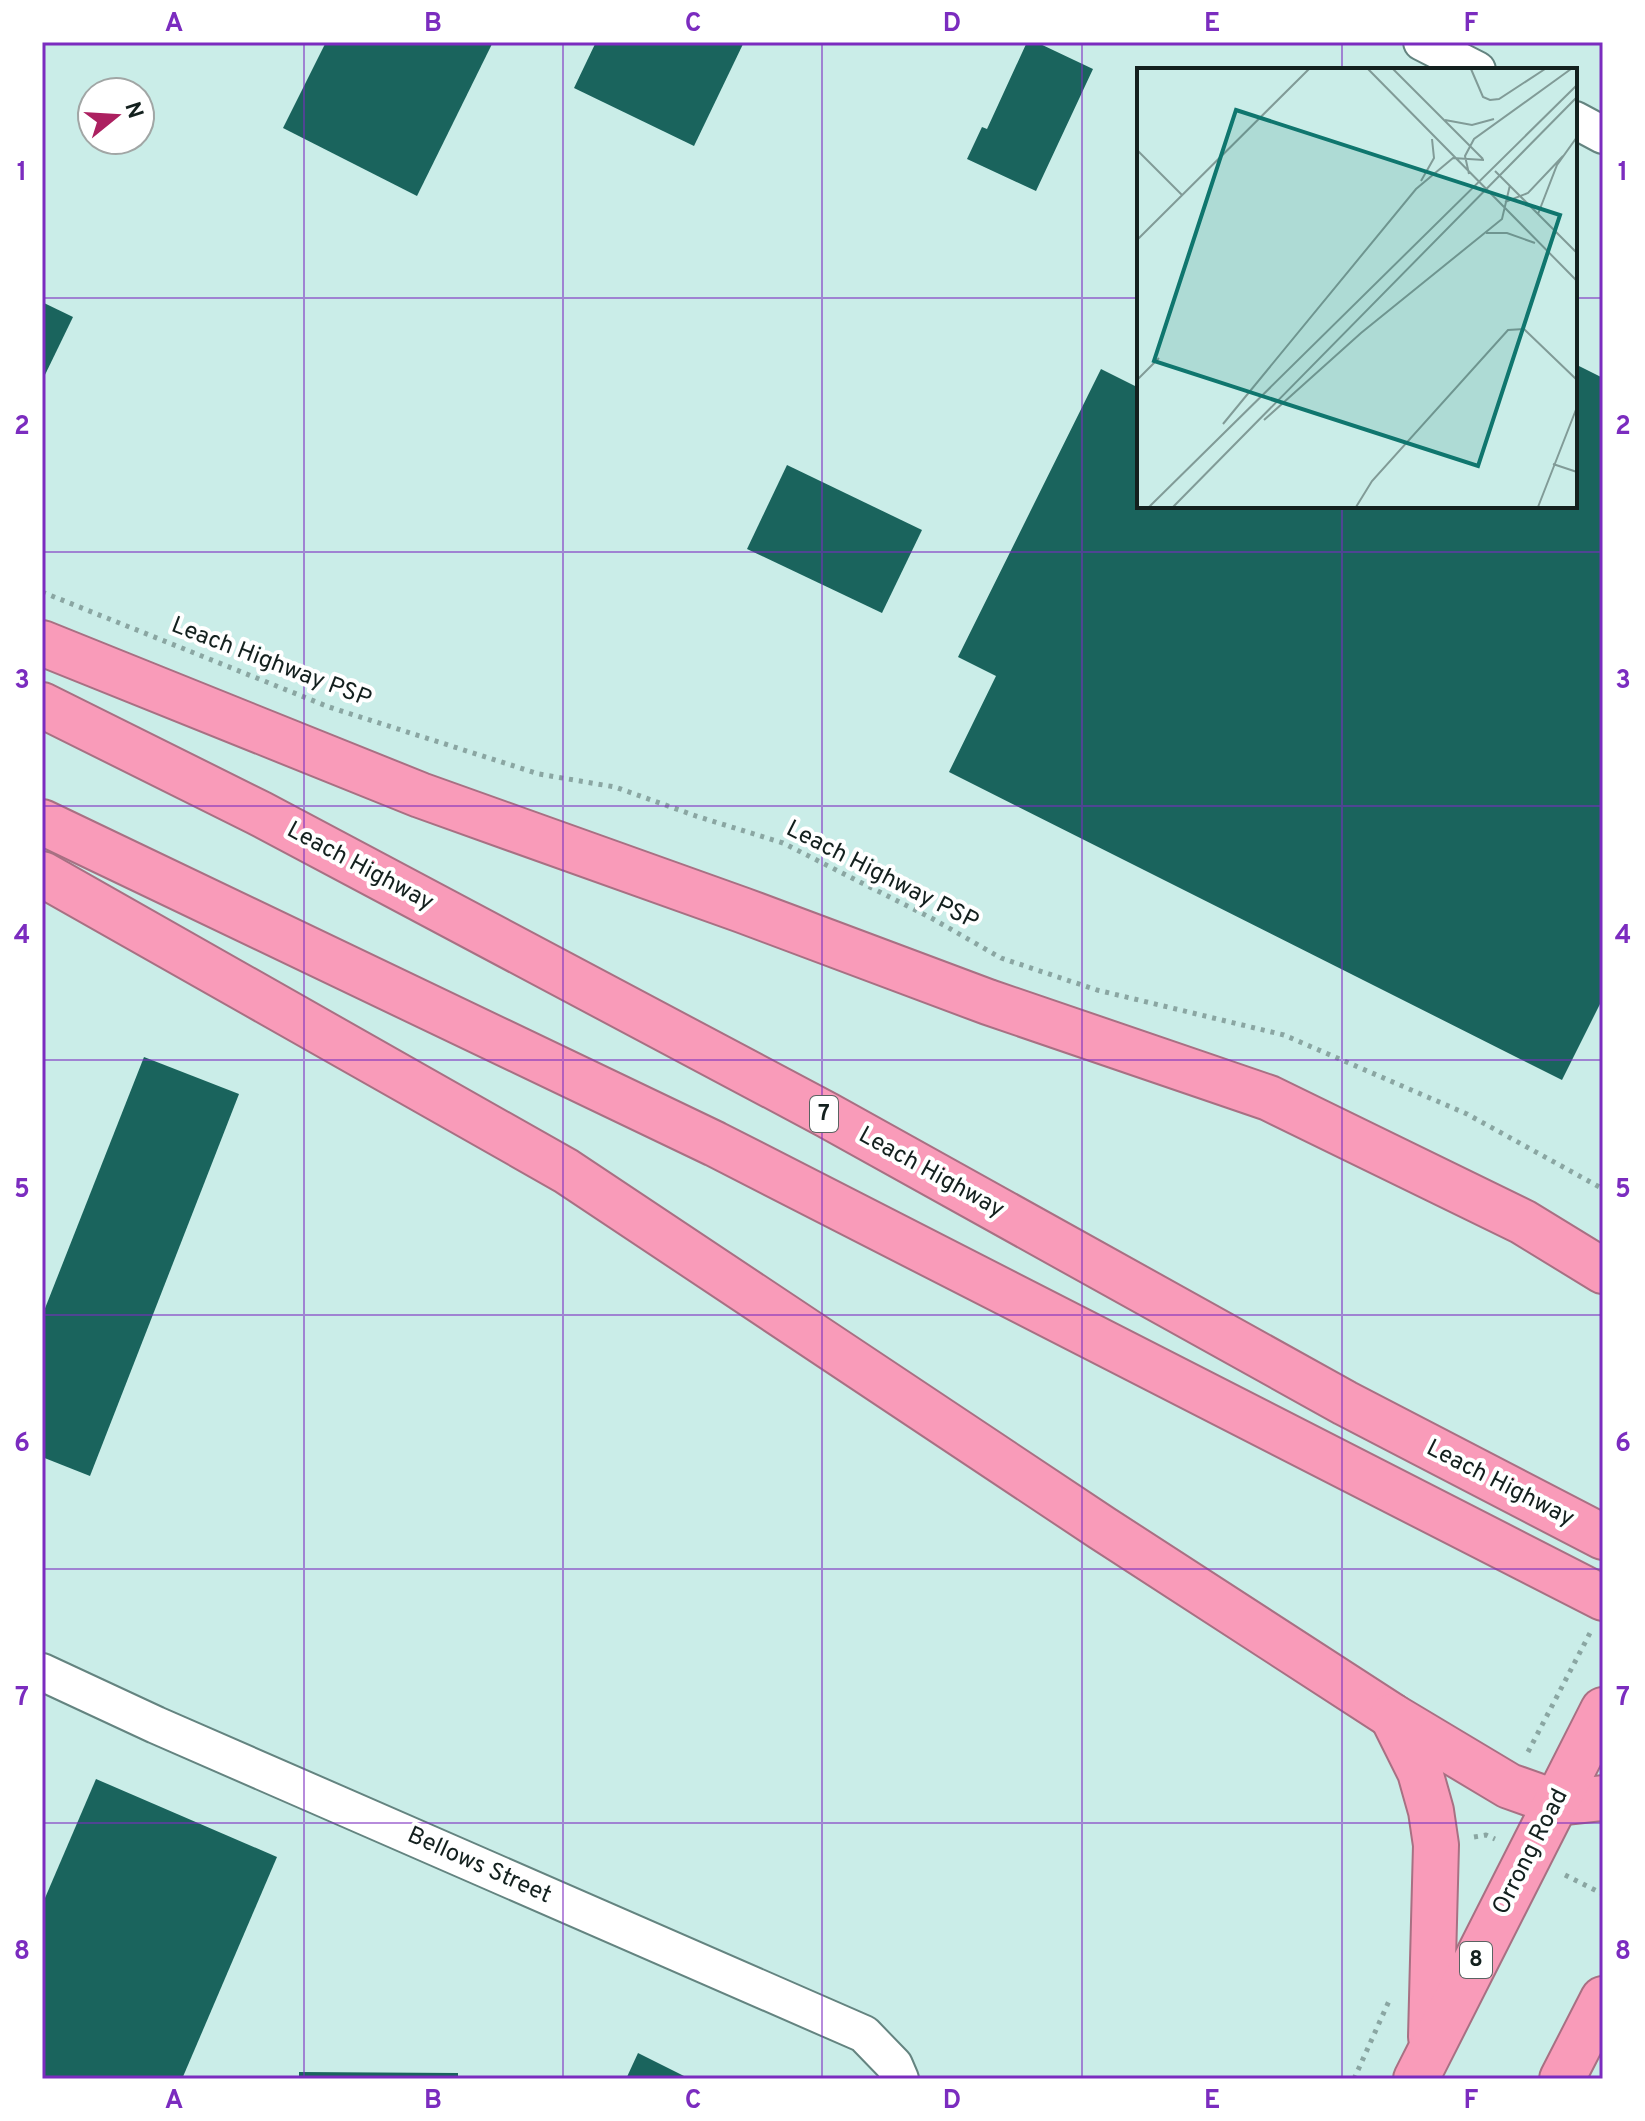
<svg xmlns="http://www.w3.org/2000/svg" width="1645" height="2121" viewBox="0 0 1645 2121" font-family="Overpass,sans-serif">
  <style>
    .building { fill: #1a645d }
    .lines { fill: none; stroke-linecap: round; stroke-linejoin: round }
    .minor-casing { stroke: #648480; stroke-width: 40 }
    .highway-casing { stroke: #a87083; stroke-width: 48 }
    .path { stroke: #8aa6a2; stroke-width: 5; stroke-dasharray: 4 6; stroke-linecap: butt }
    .minor { stroke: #fff; stroke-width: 36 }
    .highway { stroke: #f99bb9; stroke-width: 44 }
    .grid { fill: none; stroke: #7b2cbf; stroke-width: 2; stroke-opacity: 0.55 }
    .labels { text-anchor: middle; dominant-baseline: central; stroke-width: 8; stroke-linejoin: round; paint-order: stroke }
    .shield { fill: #fff; stroke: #5a6362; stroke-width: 2 }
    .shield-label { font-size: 22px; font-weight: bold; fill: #13201e }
    .street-label { font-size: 24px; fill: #13201e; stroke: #fff }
    .inset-road { fill: none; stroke: #819b97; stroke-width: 2 }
    .view { fill: #0f766e; fill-opacity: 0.15; stroke: #0f766e; stroke-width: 4 }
    .inset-edge { fill: none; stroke: #13201e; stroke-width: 4 }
    .neatline { fill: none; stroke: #7b2cbf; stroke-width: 3 }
    .grid-label { font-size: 26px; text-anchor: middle; font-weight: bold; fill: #7b2cbf }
  </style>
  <rect width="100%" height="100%" fill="#caede8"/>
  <!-- building -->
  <g class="building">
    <path d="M326 42H493L417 196 283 128Z"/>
    <path d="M596 42H744L694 146 574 88Z"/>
    <path d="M1027 42H1036L1093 69 1036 191 967 159 982 127 987 129Z"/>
    <path d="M42 302 73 317 42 381Z"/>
    <path d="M1575 364 1603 378V998L1562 1080 949 772 996 676 958 657 1101 369 1139 388V506H1575Z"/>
    <path d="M787 465 922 530 882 613 747 549Z"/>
    <path d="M144 1057 239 1094 90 1476 42 1457V1316Z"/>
    <path d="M96 1779 277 1857 182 2079H42V1905Z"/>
    <path d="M638 2053 690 2079H626Z"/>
    <path d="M299 2072 458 2073V2079H299Z"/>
  </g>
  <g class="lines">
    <defs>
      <g id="minor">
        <path d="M1422 42 1477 70"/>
        <path d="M1575 120 1603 135"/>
        <path d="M42 1672 156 1725 864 2034 894 2065 900 2079"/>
      </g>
      <g id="highway">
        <path d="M42 643 420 795 742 910 988 1002 1269 1098 1523 1222 1603 1271"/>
        <path d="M42 705 259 813 827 1115 1345 1403 1603 1537"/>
        <path d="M42 822 715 1144 1603 1598"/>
        <path d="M42 874 566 1171 1102 1528 1392 1716 1509 1786 1557 1803 1603 1798"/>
        <path d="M1392 1716 1420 1772 1431 1811 1436 1845 1431 2037"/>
        <path d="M1416 2079 1603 1710"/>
        <path d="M1562 2079 1603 1999"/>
      </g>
    </defs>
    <!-- minor casing -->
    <use href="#minor" class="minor-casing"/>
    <!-- highway casing -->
    <use href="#highway" class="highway-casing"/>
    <!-- path -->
    <g class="path">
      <path d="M42 592 329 707 539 774 615 787 696 816 783 843 933 919 1001 958 1097 990 1284 1035 1467 1114 1603 1189"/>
      <path d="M1528 1752 1590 1633"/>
      <path d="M1474 1837 1486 1835 1495 1839"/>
      <path d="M1565 1875 1603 1894"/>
      <path d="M1354 2079 1389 2001"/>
    </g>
    <!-- minor -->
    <use href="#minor" class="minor"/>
    <!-- highway -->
    <use href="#highway" class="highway"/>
  </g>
  <!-- grid -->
  <path class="grid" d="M304 42V2079M563 42V2079M822 42V2079M1082 42V2079M1342 42V70M42 298H1139M1575 298H1603M1342 506V2079M42 552H1603M42 806H1603M42 1060H1603M42 1315H1603M42 1569H1603M42 1823H1603"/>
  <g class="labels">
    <!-- shield labels -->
    <g class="shield">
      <rect x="810" y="1096" width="28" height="36" rx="6"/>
      <rect x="1460" y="1942" width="32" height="36" rx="6"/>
    </g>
    <g class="shield-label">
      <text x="824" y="1114">7</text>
      <text x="1476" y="1960">8</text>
    </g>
    <!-- street labels -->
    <g class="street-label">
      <text transform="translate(271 663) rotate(21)">Leach Highway PSP</text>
      <text transform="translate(360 867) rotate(28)">Leach Highway</text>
      <text transform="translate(882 876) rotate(27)">Leach Highway PSP</text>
      <text transform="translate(931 1173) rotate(29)">Leach Highway</text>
      <text transform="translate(1500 1484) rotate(27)">Leach Highway</text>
      <text transform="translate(1531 1852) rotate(-63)">Orrong Road</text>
      <text transform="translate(479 1866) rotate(24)">Bellows Street</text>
    </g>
  </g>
  <!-- overview -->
  <g transform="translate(1137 68)">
    <rect width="440" height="440" fill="#caede8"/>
    <path class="inset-road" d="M231 1 440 213M256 1 346 91M334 1 346 29 353 32 362 31 408 1M308 52 335 57 357 51M0 82 45 127M358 103 440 185M332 106 328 88 337 71 434 1M284 113 297 90 295 71M368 134 391 125 426 88M401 146 420 97 440 69M349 165H370L398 175M0 172 172 1M0 312 22 290M127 352 224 265 365 151 373 117M86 356 279 121 316 90 347 92M416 396 440 404M12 439 440 17M36 439 440 29M219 439 235 413 371 262 387 261 440 312M401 439 440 339"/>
    <path class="view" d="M99 42 423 147 341 398 17 293Z"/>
    <rect width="440" height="440" class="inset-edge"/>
  </g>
  <!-- border -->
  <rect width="1645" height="2121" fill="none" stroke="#ffffff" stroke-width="88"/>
  <!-- north arrow -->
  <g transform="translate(116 116) rotate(72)"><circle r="38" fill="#ffffff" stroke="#a1a6a5" stroke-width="2"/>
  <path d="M0-6L14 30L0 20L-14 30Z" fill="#ac2060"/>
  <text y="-12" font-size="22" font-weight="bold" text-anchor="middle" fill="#13201e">N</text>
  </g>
  <rect x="44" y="44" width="1557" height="2033" class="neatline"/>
  <g class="grid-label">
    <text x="174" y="31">A</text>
    <text x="433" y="31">B</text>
    <text x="693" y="31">C</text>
    <text x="952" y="31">D</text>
    <text x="1212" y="31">E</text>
    <text x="1471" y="31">F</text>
    <text x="22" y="180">1</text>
    <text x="1623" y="180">1</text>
    <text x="22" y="434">2</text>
    <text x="1623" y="434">2</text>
    <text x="22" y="688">3</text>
    <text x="1623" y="688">3</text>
    <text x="22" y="943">4</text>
    <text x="1623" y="943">4</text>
    <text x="22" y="1197">5</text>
    <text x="1623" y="1197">5</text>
    <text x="22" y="1451">6</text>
    <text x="1623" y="1451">6</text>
    <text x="22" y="1705">7</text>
    <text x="1623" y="1705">7</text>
    <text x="22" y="1959">8</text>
    <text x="1623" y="1959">8</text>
    <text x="174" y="2108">A</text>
    <text x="433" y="2108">B</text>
    <text x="693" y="2108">C</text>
    <text x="952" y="2108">D</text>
    <text x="1212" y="2108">E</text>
    <text x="1471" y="2108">F</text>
  </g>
</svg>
